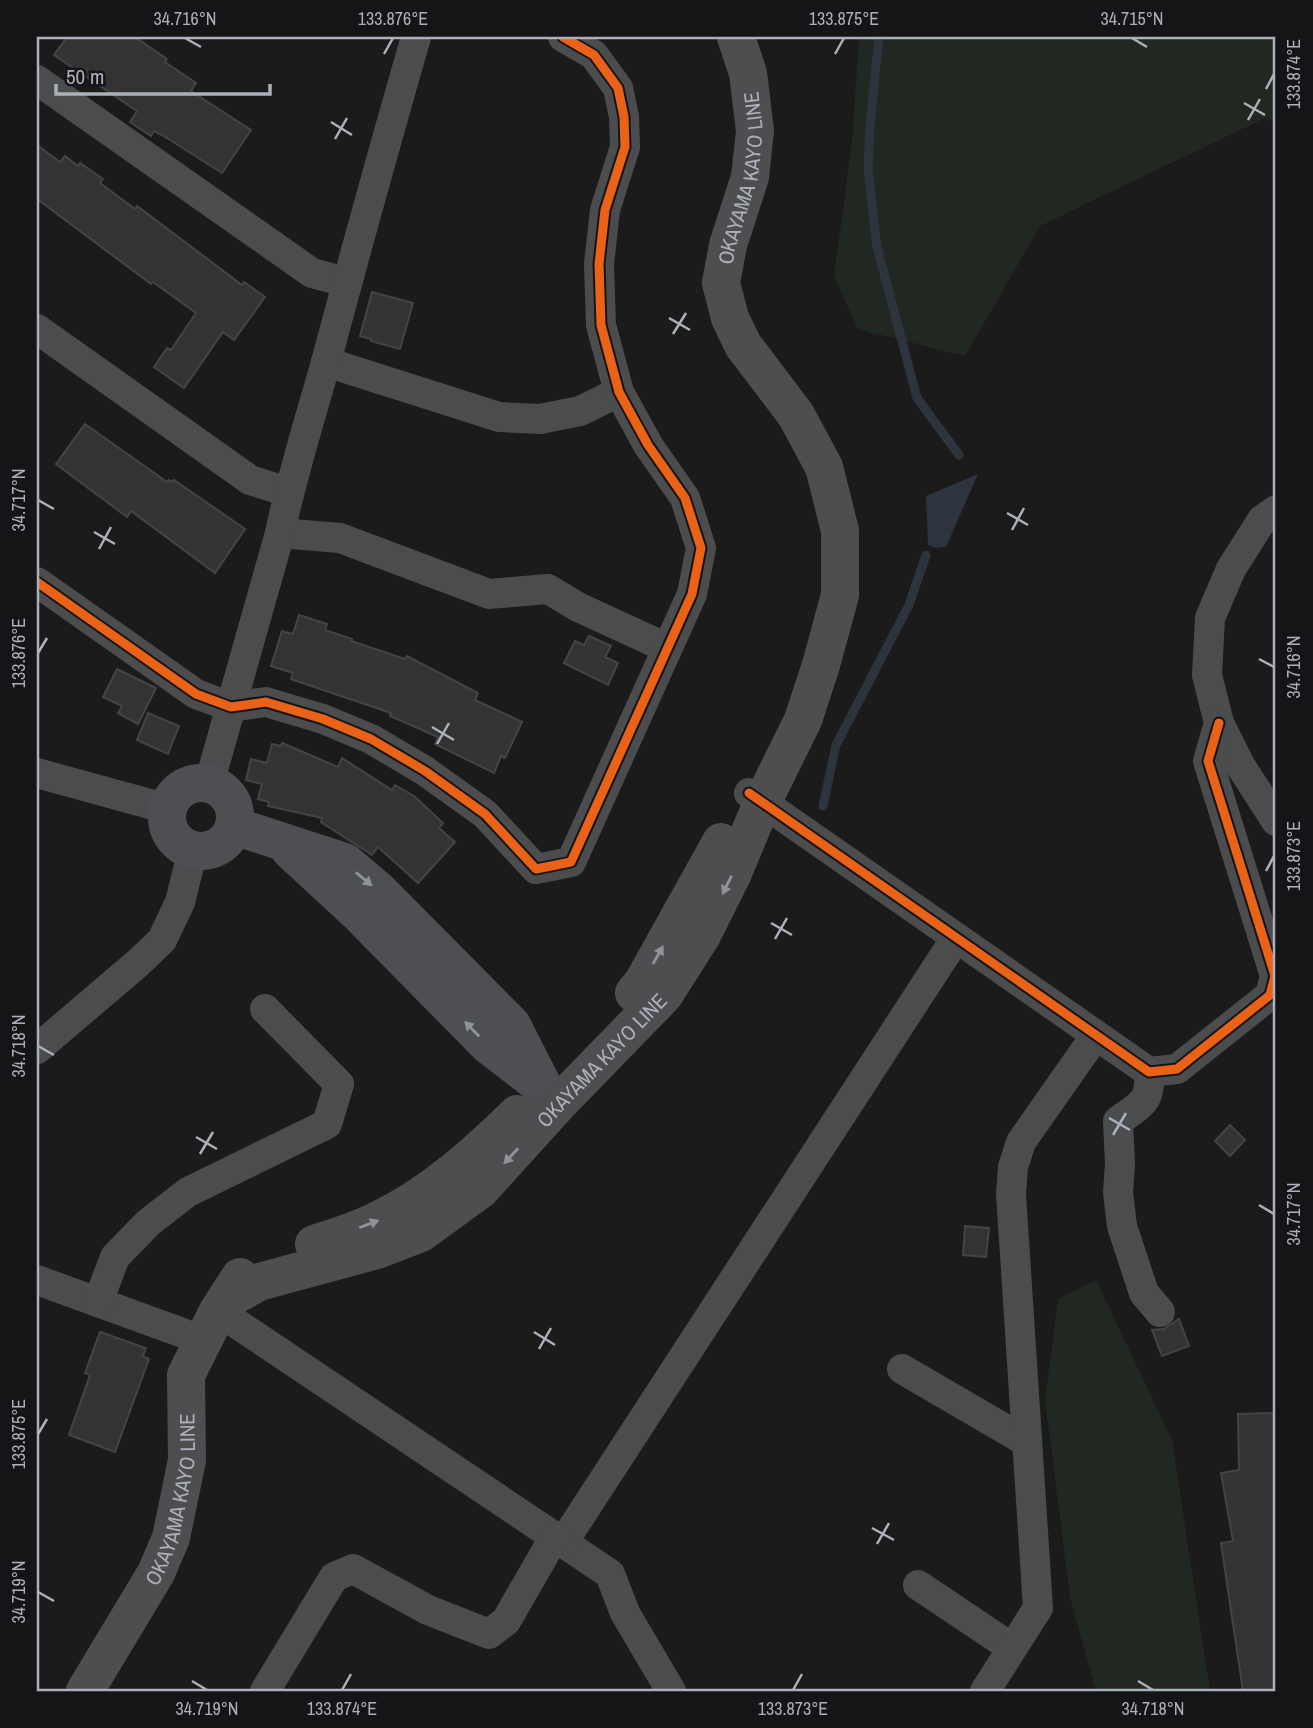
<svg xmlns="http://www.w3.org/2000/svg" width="1313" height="1728" viewBox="0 0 1313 1728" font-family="'Archivo Narrow',sans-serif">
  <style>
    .green { fill: #212822 }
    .water { fill: #2d343d }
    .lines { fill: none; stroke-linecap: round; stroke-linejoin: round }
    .stream { stroke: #2d343d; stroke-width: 9 }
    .building { fill: #333; stroke: #434447; stroke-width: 2 }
    .street { stroke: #4b4c4e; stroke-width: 30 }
    .secondary { stroke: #4e4f52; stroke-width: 38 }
    .primary { stroke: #4e4e51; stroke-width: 38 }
    .cycleway-casing { stroke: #151517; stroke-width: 13 }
    .cycleway { stroke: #ea6118; stroke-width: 9 }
    .oneway { fill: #90939c }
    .oneway2 { fill: #90939b }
    .ticks { fill: none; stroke: #acb0bb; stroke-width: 2.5 }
    .labels { text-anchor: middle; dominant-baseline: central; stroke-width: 6; stroke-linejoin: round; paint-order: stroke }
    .street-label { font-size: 21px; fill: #acb0bb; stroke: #151517 }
    .neatline { fill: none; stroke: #acb0bb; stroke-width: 2.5 }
    .ticks-label { font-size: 18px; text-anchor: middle; fill: #acb0bb }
  </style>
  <rect width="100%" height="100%" fill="#1b1b1b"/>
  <!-- green -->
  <g class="green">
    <path d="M859 37H1276V124L1265 118 1040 226 965 356 858 329 834 276 852 142Z"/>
    <path d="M1096 1280 1172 1440 1210 1691H1096L1070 1598 1045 1400 1058 1299Z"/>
  </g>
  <!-- water -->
  <path class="water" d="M978 474 946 547 936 548 928 545 926 496Z"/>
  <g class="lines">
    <!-- stream -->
    <g class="stream">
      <path d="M879 37 870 125 868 169 877 247 917 398 959 455"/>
      <path d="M823 806 836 745 909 605 926 555"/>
    </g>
  </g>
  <!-- building -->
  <g class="building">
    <path d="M67 37H135L167 59 165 62 196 83 191 91 251 130 222 173 162 135 154 131 151 136 130 122 137 111 54 55Z"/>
    <path d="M37 145 60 162 65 156 78 166 80 163 103 179 100 183 135 209 137 206 242 285 244 282 265 297 234 340 223 332 184 388 154 367 167 348 171 350 196 313 153 282 151 284 37 199Z"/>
    <path d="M372 292 413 303 400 349 371 341V339L360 336Z"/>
    <path d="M85 424 167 482 169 480 172 482 174 480 245 529 215 573 131 511 127 517 56 464Z"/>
    <path d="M299 615 327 624 325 630 352 639 351 641 405 659 407 656 478 693 475 700 522 722 505 758 501 756 494 773 435 744 438 737 390 716 391 713 291 679 293 673 271 666 282 631 293 634Z"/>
    <path d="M589 636 611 646 605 657 618 663 608 685 564 663 575 641 584 645Z"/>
    <path d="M117 669 156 688 138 724 118 713 122 706 103 697Z"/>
    <path d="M148 713 179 726 168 754 137 740Z"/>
    <path d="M282 743 338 767 342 758 392 790 395 785 414 796 443 823 439 828 455 842 418 883 378 847 372 855 321 822 322 818 268 806 269 802 258 799 262 784 246 780 251 759 267 763 272 744 281 746Z"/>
    <path d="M1230 1125 1245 1140 1230 1156 1215 1141Z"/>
    <path d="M965 1226 989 1228 986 1257 963 1255Z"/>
    <path d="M1179 1319 1189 1346 1162 1356 1152 1330 1164 1329Z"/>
    <path d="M100 1332 146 1348 143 1356 149 1359 115 1452 69 1435 90 1375 85 1373Z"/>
    <path d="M1276 1413V1691H1243L1221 1543 1233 1541 1221 1473 1239 1470 1238 1414Z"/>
  </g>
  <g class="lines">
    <!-- street -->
    <g class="street">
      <path d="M37 80 312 273 346 282"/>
      <path d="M37 329 250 480 288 492"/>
      <path d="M326 362 499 417 540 419 580 411 619 392"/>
      <path d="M1276 510 1262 520 1231 569 1210 618 1207 675 1219 723 1240 765 1276 821"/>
      <path d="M280 533 340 538 489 594 548 589 578 607 667 648"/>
      <path d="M37 582 196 694 231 707 266 702 323 719 371 739 425 771 485 814 536 869 571 862 692 594 701 548 685 498 648 445 619 392 601 325 599 264 605 210 625 147 624 117 618 88 594 55 563 37"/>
      <path d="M37 773 168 809"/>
      <path d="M209 784 280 533C292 475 310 419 326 362 355 253 385 145 416 37"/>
      <path d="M749 793 1149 1072 1177 1069 1270 995 1275 976 1208 761 1219 723"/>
      <path d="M37 1049 138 963 162 940 180 902 193 850"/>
      <path d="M1149 1072C1151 1103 1141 1104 1118 1121L1120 1164 1118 1192 1122 1226 1144 1293 1160 1312"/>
      <path d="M37 1280 202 1340"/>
      <path d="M98 1302 115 1257 148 1223 188 1192 327 1124 339 1084 265 1009"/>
      <path d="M218 1311 610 1574 625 1613 671 1691"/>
      <path d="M902 1369 1027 1442"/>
      <path d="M564 1541 956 938"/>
      <path d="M918 1585 1012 1648"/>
      <path d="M265 1691 334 1577 353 1569 428 1610 489 1634 506 1621 555 1536"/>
      <path d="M985 1691 1038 1608 1011 1194 1013 1167 1021 1142 1096 1035"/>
    </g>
    <!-- secondary -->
    <g class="secondary">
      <circle cx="201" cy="817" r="34"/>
      <path d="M234 826 345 862 378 890 512 1025 544 1088"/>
      <path d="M290 850 358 913 488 1045 536 1082"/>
    </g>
    <!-- primary -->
    <g class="primary">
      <path d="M634 993 643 982 721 842"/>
      <path d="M314 1244C336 1237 359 1230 380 1219 432 1194 476 1154 517 1114"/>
      <path id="s1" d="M227 1300 259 1282 377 1250 421 1233 480 1190 559 1103 664 995 702 935 733 873 762 803 803 720 821 665 840 595V531L824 467 796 415 743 345 730 318 721 283 728 245 750 177 755 131 748 73 736 37"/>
      <path id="s2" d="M85 1691 156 1573 171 1538 187 1460 186 1375 218 1311 240 1277"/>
    </g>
    <defs>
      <g id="cycleway">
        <path d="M37 582 196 694 231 707 266 702 323 719 371 739 425 771 485 814 536 869 571 862 692 594 701 548 685 498 648 445 619 392 601 325 599 264 605 210 625 147 624 117 618 88 594 55 563 37"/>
        <path d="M749 793 1149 1072 1177 1069 1270 995 1275 976 1208 761 1219 723"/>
      </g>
    </defs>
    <!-- cycleway casing -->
    <use href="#cycleway" class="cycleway-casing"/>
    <!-- cycleway -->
    <use href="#cycleway" class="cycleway"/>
  </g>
  <!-- one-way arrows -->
  <defs><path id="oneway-solid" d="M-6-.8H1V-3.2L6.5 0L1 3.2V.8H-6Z" transform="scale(1.75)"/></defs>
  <g class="oneway">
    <use href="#oneway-solid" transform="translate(364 879) rotate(39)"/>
    <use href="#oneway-solid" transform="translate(472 1029) rotate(-134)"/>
  </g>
  <g class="oneway2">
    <use href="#oneway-solid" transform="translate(727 885) rotate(116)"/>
    <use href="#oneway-solid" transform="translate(658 955) rotate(-61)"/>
    <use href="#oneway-solid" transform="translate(511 1156) rotate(133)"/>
    <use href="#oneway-solid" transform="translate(369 1224) rotate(-21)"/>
  </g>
  <!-- ticks -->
  <path class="ticks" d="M185 38 201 47M1132 38 1147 47M384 54 393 38M835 54 844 38M1266 89 1274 74M1244 103 1265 115M1248 120 1260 99M331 122 352 135M335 139 347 118M669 318 690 330M673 334 686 313M38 500 54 509M1007 513 1028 525M1012 530 1024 508M94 532 115 544M99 549 111 527M38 653 47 638M1259 659 1274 667M432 727 454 740M437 744 449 723M1266 871 1274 856M771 923 792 935M775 939 787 918M38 1046 54 1055M1109 1118 1130 1130M1113 1135 1126 1113M196 1137 217 1149M200 1154 213 1132M1259 1205 1274 1214M534 1332 555 1345M539 1349 551 1328M38 1434 47 1419M872 1528 894 1540M877 1544 889 1523M38 1592 54 1601M192 1681 207 1690M1138 1681 1153 1690M342 1690 351 1674M793 1690 802 1674"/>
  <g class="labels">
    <!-- street labels -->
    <g class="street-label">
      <text stroke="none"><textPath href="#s1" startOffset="1437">OKAYAMA KAYO LINE</textPath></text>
      <text stroke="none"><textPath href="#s1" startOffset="457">OKAYAMA KAYO LINE</textPath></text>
      <text stroke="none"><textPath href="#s2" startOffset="214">OKAYAMA KAYO LINE</textPath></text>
    </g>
  </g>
  <!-- border -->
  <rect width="1313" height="1728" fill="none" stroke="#151517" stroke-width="77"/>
  <!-- scale -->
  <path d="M56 84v10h214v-10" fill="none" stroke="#acb0bb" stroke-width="3.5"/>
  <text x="66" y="84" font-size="21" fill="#acb0bb" stroke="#151517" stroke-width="5" paint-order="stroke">50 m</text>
  <rect x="38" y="38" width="1236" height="1652" class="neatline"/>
  <g class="ticks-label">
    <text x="185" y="25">34.716°N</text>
    <text x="393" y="25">133.876°E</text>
    <text x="844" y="25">133.875°E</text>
    <text x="1132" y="25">34.715°N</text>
    <text transform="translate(1294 74) rotate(-90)" y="6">133.874°E</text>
    <text transform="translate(19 500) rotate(-90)" y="6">34.717°N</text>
    <text transform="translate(19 653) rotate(-90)" y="6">133.876°E</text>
    <text transform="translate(1294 667) rotate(-90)" y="6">34.716°N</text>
    <text transform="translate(1294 856) rotate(-90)" y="6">133.873°E</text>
    <text transform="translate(19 1046) rotate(-90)" y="6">34.718°N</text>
    <text transform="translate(1294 1214) rotate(-90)" y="6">34.717°N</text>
    <text transform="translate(19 1434) rotate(-90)" y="6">133.875°E</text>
    <text transform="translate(19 1592) rotate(-90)" y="6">34.719°N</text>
    <text x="207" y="1715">34.719°N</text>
    <text x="342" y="1715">133.874°E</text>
    <text x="793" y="1715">133.873°E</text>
    <text x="1153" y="1715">34.718°N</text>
  </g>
</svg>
